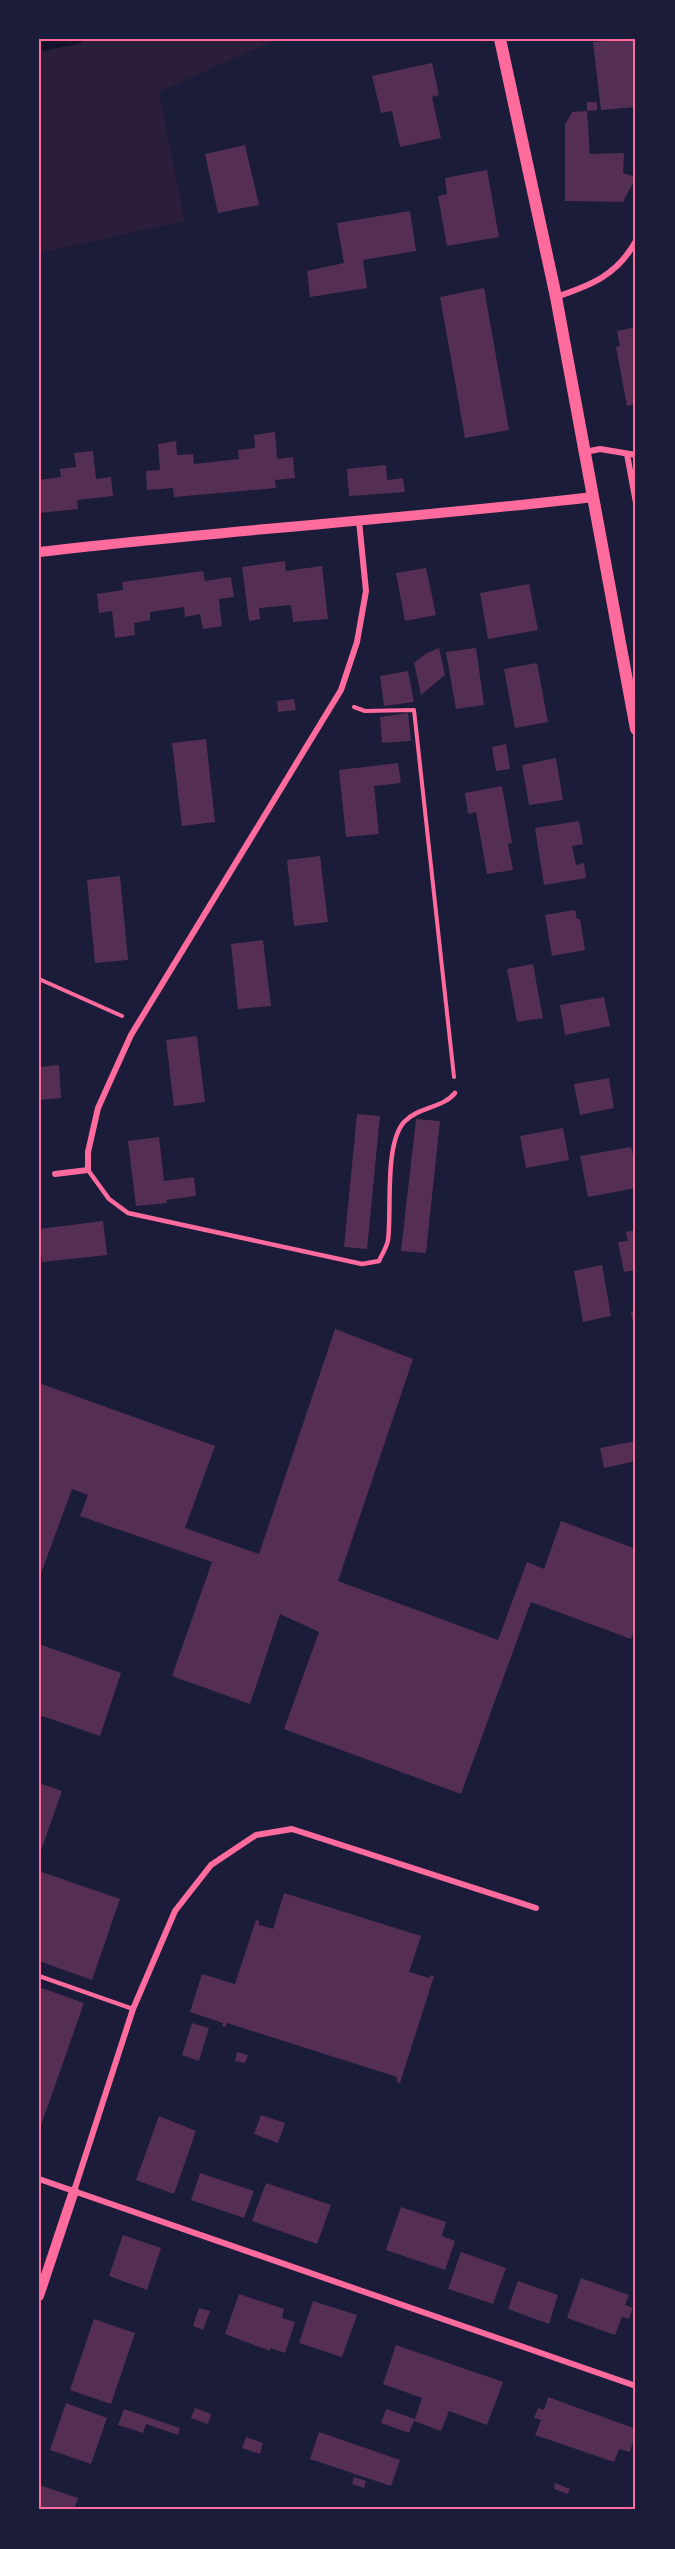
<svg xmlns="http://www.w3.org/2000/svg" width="675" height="2549" viewBox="0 0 675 2549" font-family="Merriweather,serif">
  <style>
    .green { fill: #2a1e3b }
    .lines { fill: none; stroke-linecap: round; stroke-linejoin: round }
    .stream { stroke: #12122b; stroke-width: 9 }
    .building { fill: #542f53 }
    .path { stroke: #ff6b9d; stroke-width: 4 }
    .service { stroke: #ff6b9d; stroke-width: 4.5 }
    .minor { stroke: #ff6b9d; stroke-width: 6 }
    .tertiary { stroke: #ff6b9d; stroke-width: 10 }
    .secondary { stroke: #ff6b9d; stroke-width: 12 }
    .neatline { fill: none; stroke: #ff6b9d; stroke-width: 2 }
  </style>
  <rect width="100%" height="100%" fill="#1b1b3a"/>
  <!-- green -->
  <path class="green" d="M39 39H278L159 92 185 221 39 253Z"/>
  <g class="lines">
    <!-- stream -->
    <path class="stream" d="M39 47 79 39"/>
  </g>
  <!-- building -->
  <g class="building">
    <path d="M633 39 636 68V107L601 110 593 42Z"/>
    <path d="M432 63 439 95 432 97 441 138 400 147 392 111 381 113 372 76Z"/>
    <path d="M587 102H597V110L587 111Z"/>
    <path d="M587 111 590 154 624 153 623 173 636 177 623 202 565 201V125L572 112Z"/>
    <path d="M245 145 259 205 218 213 205 154Z"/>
    <path d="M487 170 499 237 447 246 438 196 447 194 445 178Z"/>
    <path d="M410 211 416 251 363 260 367 288 310 297 307 271 344 263 337 223Z"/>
    <path d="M484 288 509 430 465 438 440 297Z"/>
    <path d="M636 327V404L627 406 616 347 620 346 617 331Z"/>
    <path d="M275 432 277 459 293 457 295 478 275 480 276 488 174 497 173 488 147 490 146 471 160 470 158 444 176 441 177 455 193 454 194 464 239 459 238 450 255 448 254 435Z"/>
    <path d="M93 451 96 479 111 477 113 496 77 500 78 509 39 513V480L61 477 60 469 76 467 74 453Z"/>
    <path d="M386 465 387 480 403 478 405 492 349 496 347 469Z"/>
    <path d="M285 561 286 571 322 566 328 619 293 622 291 605 259 608 260 619 249 621 242 567Z"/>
    <path d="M426 568 436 615 405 621 396 573Z"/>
    <path d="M203 571 205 581 231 577 234 597 219 599 222 626 203 629 200 614 185 617 184 607 150 612V620L134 623 135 635 115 638 112 611 99 613 97 594 123 590 122 582Z"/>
    <path d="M529 584 538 630 488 639 480 593Z"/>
    <path d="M439 648 445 675 421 695 414 663 425 654Z"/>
    <path d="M476 648 484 705 456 709 446 652Z"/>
    <path d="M537 663 548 722 515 728 504 669Z"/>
    <path d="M408 671 414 702 384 706 380 676Z"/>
    <path d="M294 699 296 710 278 712 277 701Z"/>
    <path d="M408 713 411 741 382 743 380 717Z"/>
    <path d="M206 739 215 822 182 826 172 743Z"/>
    <path d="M506 744 510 769 496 771 492 747Z"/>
    <path d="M556 758 563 800 529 805 522 765Z"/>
    <path d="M398 763 401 783 374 786 379 834 346 837 339 770Z"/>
    <path d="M502 786 512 843 508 844 513 870 487 874 476 812 468 814 465 793Z"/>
    <path d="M579 821 583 844 572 846 576 865 584 863 586 878 544 885 535 828Z"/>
    <path d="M320 856 328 922 294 926 287 860Z"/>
    <path d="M120 876 128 960 95 963 87 880Z"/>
    <path d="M575 910 577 919H580L585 950 552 956 545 915Z"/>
    <path d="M263 940 271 1006 238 1009 231 944Z"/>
    <path d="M533 964 543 1018 517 1022 507 969Z"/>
    <path d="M604 997 610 1026 565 1035 560 1005Z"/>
    <path d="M197 1036 205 1102 174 1106 166 1040Z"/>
    <path d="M59 1065 61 1098 39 1100V1067Z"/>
    <path d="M609 1078 614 1108 580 1115 574 1084Z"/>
    <path d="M357 1114 380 1116 367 1249 344 1247Z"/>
    <path d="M416 1119 440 1121 426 1253 401 1251Z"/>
    <path d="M563 1128 569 1160 526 1168 520 1136Z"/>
    <path d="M159 1137 164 1181 194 1177 196 1196 166 1200 167 1203 136 1206 128 1141Z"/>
    <path d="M631 1147 633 1155H636V1188L588 1197 580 1156Z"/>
    <path d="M103 1221 107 1255 42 1262 39 1229Z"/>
    <path d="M636 1230V1270L624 1272 618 1242 628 1241 626 1232Z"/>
    <path d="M602 1265 611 1316 583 1322 574 1271Z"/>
    <path d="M636 1311V1330L635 1331 631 1312Z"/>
    <path d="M335 1329 413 1359 338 1581 498 1640 527 1562 544 1569 561 1521 636 1549V1623L631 1639 531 1602 461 1794 284 1729 319 1632 280 1614 250 1704 172 1676 212 1562 80 1516 88 1495 72 1489 39 1579V1383L215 1446 185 1528 259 1554Z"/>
    <path d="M636 1441V1461L604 1468 600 1448Z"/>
    <path d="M39 1644 121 1673 100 1736 39 1715Z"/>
    <path d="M39 1783 62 1791 39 1856Z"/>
    <path d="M39 1871 120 1899 92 1980 39 1961Z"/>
    <path d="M284 1893 421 1936 409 1972 429 1978 431 1975 434 1976 400 2083 397 2082V2077L227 2023 226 2027 222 2026 223 2023 190 2012 202 1974 235 1984 256 1920 259 1921V1925L273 1929Z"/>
    <path d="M39 1987 84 2003 39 2131Z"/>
    <path d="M192 2023 209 2028 199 2061 182 2055Z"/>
    <path d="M237 2052 248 2055 245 2063 235 2061Z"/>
    <path d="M261 2115 285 2123 278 2143 254 2134Z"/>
    <path d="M159 2116 196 2131 174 2194 136 2180Z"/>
    <path d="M200 2173 254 2191 244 2218 191 2200Z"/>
    <path d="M266 2183 331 2205 317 2244 252 2221Z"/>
    <path d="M401 2207 446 2222 442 2236 455 2241 445 2270 386 2250Z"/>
    <path d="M123 2235 161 2248 147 2290 109 2276Z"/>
    <path d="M461 2252 506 2268 493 2304 448 2289Z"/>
    <path d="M581 2278 629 2295 625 2305 633 2308 629 2319 622 2317 615 2335 567 2318Z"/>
    <path d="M518 2281 558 2295 549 2324 508 2309Z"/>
    <path d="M239 2294 284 2309 282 2318 295 2322 285 2353 271 2348 270 2351 225 2334Z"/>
    <path d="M313 2301 357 2315 342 2357 299 2343Z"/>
    <path d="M199 2308 210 2311 203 2330 193 2326Z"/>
    <path d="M94 2319 135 2333 111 2404 70 2390Z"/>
    <path d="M396 2345 503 2382 487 2425 449 2411 441 2431 414 2421 409 2433 381 2423 386 2409 415 2419 422 2398 383 2384Z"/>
    <path d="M548 2397 636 2429 630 2452 619 2449 614 2462 535 2435 541 2420 534 2418 538 2408 544 2410Z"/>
    <path d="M66 2403 107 2418 91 2464 50 2450Z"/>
    <path d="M195 2408 211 2414 208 2424 191 2418Z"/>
    <path d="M124 2409 180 2428 178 2435 146 2424 143 2433 118 2425Z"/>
    <path d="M319 2432 400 2460 391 2486 310 2459Z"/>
    <path d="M246 2437 263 2443 260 2454 242 2448Z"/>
    <path d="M354 2477 366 2481 364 2488 352 2484Z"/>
    <path d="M555 2483 570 2489 568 2494 554 2489Z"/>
    <path d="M39 2485 78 2498 74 2510H39Z"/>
  </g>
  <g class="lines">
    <!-- path -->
    <g class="path">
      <path d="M354 707 365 711 414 710 454 1077"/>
      <path d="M39 979 122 1016"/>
    </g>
    <!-- service -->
    <g class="service">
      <path d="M88 1170 109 1199 128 1213 362 1264 379 1261C382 1254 387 1247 388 1240 392 1210 384 1145 404 1122 418 1107 443 1108 455 1093"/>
      <path d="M39 1976 133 2009"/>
    </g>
    <!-- minor -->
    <g class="minor">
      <path d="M556 297C592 285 617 275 636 241"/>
      <path d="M585 452 600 449 636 455"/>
      <path d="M627 454 636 503"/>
      <path d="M55 1174 88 1170V1152L98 1108 131 1035 341 690 357 642 366 591 359 521"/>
      <path d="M39 2179 636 2386"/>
      <path d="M74 2191 133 2009 175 1911 211 1865 256 1835 292 1829 536 1908"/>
    </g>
    <!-- tertiary -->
    <g class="tertiary">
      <path d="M39 552C223 530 408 519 593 497"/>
      <path d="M39 2296 74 2191"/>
    </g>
    <!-- secondary -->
    <path class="secondary" d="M500 39 556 297 636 729"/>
  </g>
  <!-- border -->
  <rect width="675" height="2549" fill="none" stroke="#1b1b3a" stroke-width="81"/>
  <rect x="40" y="40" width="594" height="2468" class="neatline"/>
</svg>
